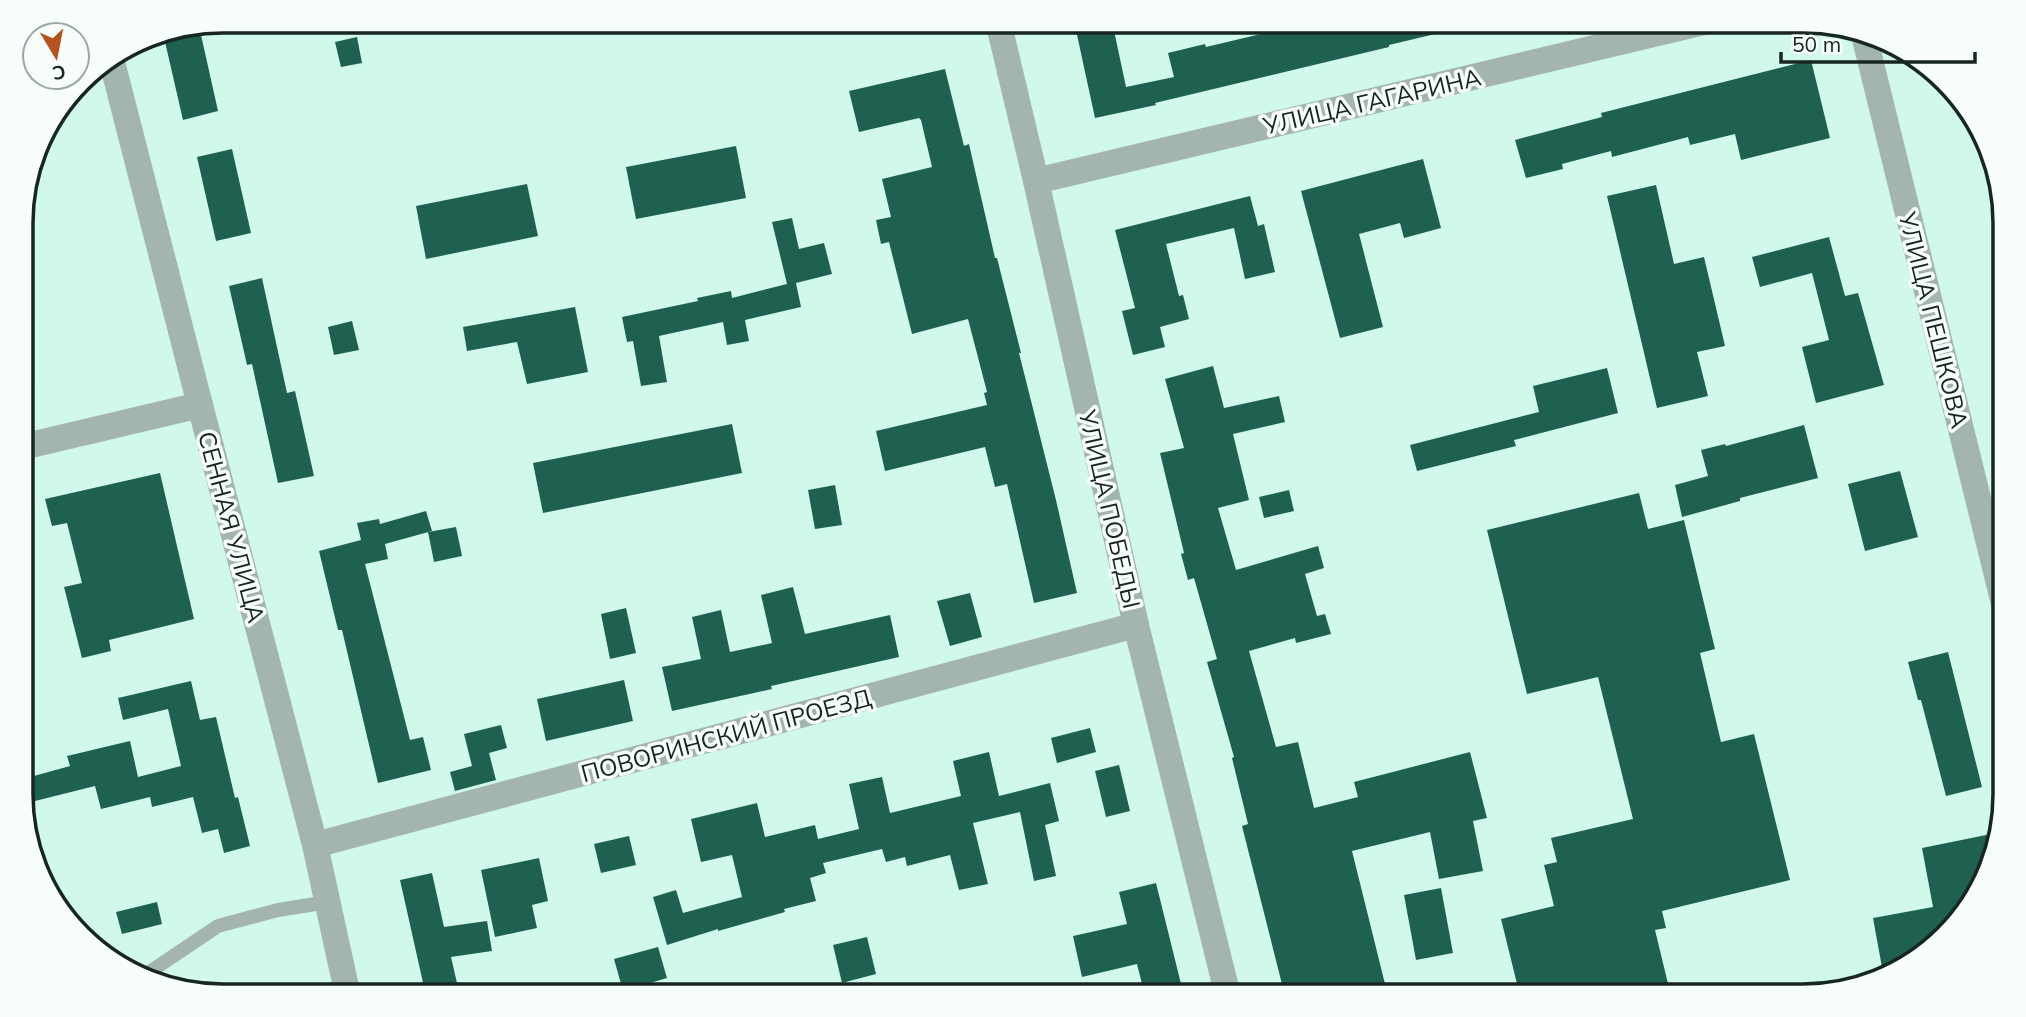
<svg xmlns="http://www.w3.org/2000/svg" width="2026" height="1017" viewBox="0 0 2026 1017" font-family="Mulish,sans-serif">
  <style>
    .building { fill: #1f6150 }
    .lines { fill: none; stroke-linecap: round; stroke-linejoin: round }
    .lane { stroke: #a4b5b0; stroke-width: 14 }
    .street { stroke: #a4b5b0; stroke-width: 26 }
    .labels { text-anchor: middle; dominant-baseline: central; stroke-width: 7; stroke-linejoin: round; paint-order: stroke }
    .street-label { font-size: 24px; fill: #172621; stroke: #f6fdfb }
    .rim { fill: none; stroke: #172621; stroke-width: 3.5 }
  </style>
  <rect width="100%" height="100%" fill="#d0f9ec"/>
  <!-- building -->
  <g class="building">
    <path d="M1074 21H1112L1126 87 1174 77 1168 53 1205 44 1206 47 1265 33 1262 21H1455L1456 29 1389 45V47L1155 103 1156 105 1095 118Z"/>
    <path d="M199 26 218 111 183 120 163 33Z"/>
    <path d="M357 37 362 63 341 67 335 42Z"/>
    <path d="M1811 60 1830 138 1741 160 1735 134 1690 145 1688 137 1612 157 1611 151 1562 164 1563 169 1526 178 1515 140 1602 117 1601 113Z"/>
    <path d="M945 69 964 146 969 144 995 258H997L1021 353H1019L1056 500 1077 593 1034 603 1007 484 995 487 985 447 885 471 876 431 987 405 984 393 987 392 968 319 912 334 889 242 881 244 876 220 891 217 882 179 932 167 921 120 919 118 859 132 849 91Z"/>
    <path d="M736 146 746 198 636 219 626 167Z"/>
    <path d="M232 149 251 233 216 241 197 157Z"/>
    <path d="M1423 159 1441 228 1404 238 1400 223 1359 234 1383 327 1340 338 1301 191Z"/>
    <path d="M527 184 538 236 426 259 416 206Z"/>
    <path d="M1656 185 1674 264 1704 257 1725 346 1697 352 1708 396 1657 408 1607 196Z"/>
    <path d="M1250 196 1258 226 1264 224 1275 272 1245 279 1234 228 1166 244 1179 296 1183 295 1189 319 1160 327 1165 347 1133 355 1122 311 1135 308 1115 230Z"/>
    <path d="M792 218 799 249 824 243 832 274 796 283 801 307 745 320 749 341 727 345 723 322 659 336 667 382 641 386 633 341 627 342 622 317 698 301 697 298 731 291 732 298 787 284 772 222Z"/>
    <path d="M1829 237 1845 296 1858 293 1884 385 1816 403 1802 347 1829 340 1812 273 1760 287 1752 257Z"/>
    <path d="M262 278 287 393 295 391 314 476 278 483 252 364 247 365 229 286Z"/>
    <path d="M575 307 588 372 527 384 517 342 467 351 463 327Z"/>
    <path d="M352 321 359 350 334 355 328 327Z"/>
    <path d="M1213 366 1224 408 1279 396 1285 422 1233 434 1249 500 1218 508 1236 570 1318 546 1324 568 1305 574 1317 616 1325 614 1331 634 1296 643 1295 638 1249 651 1276 747 1298 742 1314 808 1358 797 1354 782 1470 752 1487 818 1473 821 1483 871 1439 879 1430 832 1352 851 1388 996H1285L1242 826 1248 824 1232 758 1234 757 1207 662 1217 659 1194 578 1188 580 1181 554 1184 553 1160 453 1184 448 1165 379Z"/>
    <path d="M1607 368 1618 413 1514 440 1516 446 1417 471 1410 445 1539 412 1533 386Z"/>
    <path d="M732 424 742 473 543 513 533 463Z"/>
    <path d="M1804 425 1818 478 1740 498V501L1682 517 1675 485 1708 476 1701 450 1725 444 1726 446Z"/>
    <path d="M1900 471 1918 537 1865 551 1848 484Z"/>
    <path d="M160 473 194 619 109 640 111 651 82 658 64 587 82 583 67 523 52 526 45 499Z"/>
    <path d="M835 485 842 525 815 529 808 490Z"/>
    <path d="M1289 490 1294 511 1264 518 1259 497Z"/>
    <path d="M1639 493 1648 529 1684 520 1715 649 1700 653 1721 742 1754 734 1790 880 1662 911 1666 928 1655 930 1671 996H1520L1501 919 1554 906 1544 865 1557 862 1551 838 1633 819 1598 677 1527 694 1487 530Z"/>
    <path d="M426 511 432 531 385 544 388 559 365 564 410 740 423 737 431 770 378 783 342 630H338L319 551 361 540 357 523 379 519 380 524Z"/>
    <path d="M456 527 462 556 434 562 428 532Z"/>
    <path d="M793 587 805 634 890 615 899 657 771 686 772 689 672 711 662 667 701 659 692 617 721 610 730 652 772 643 761 595Z"/>
    <path d="M970 593 982 637 950 646 937 601Z"/>
    <path d="M626 608 636 653 610 659 601 614Z"/>
    <path d="M1948 652 1982 787 1946 796 1921 700H1918L1908 662Z"/>
    <path d="M624 680 633 721 546 741 537 699Z"/>
    <path d="M191 681 200 720 216 717 235 798 238 797 250 846 224 853 218 829 202 833 193 797 152 807 150 797 101 809 95 786 23 804V779L70 766 67 756 130 741 138 777 181 766 168 709 123 720 118 698Z"/>
    <path d="M501 725 507 748 489 753 496 780 455 791 450 772 472 766 464 734Z"/>
    <path d="M1090 728 1096 752 1057 763 1051 738Z"/>
    <path d="M989 752 999 796 1050 783 1059 821 1045 825 1056 876 1034 881 1020 812 973 823 988 884 959 890 950 855 907 866 905 857 886 862 882 849 823 863 826 873 810 878 816 901 784 909 785 912 718 931V929L667 945 653 897 676 890 683 913 742 897 732 855 701 862 691 819 757 803 765 837 815 825 818 839 859 829 849 784 882 777 890 813 961 796 953 761Z"/>
    <path d="M1119 765 1130 811 1106 817 1095 771Z"/>
    <path d="M1996 833 1984 883 1915 962 1883 973 1873 918 1933 907 1922 848Z"/>
    <path d="M629 836 636 865 601 873 594 844Z"/>
    <path d="M539 858 548 901 532 905 537 928 495 937 481 870Z"/>
    <path d="M432 873 444 927 487 921 492 951 451 957 460 996H426L400 880Z"/>
    <path d="M1156 883 1184 996H1145L1137 964 1082 977 1073 936 1127 924 1119 892Z"/>
    <path d="M1441 888 1453 953 1416 960 1404 895Z"/>
    <path d="M157 902 162 924 122 934 116 912Z"/>
    <path d="M867 937 876 974 842 983 833 945Z"/>
    <path d="M658 947 667 978 623 991 614 959Z"/>
  </g>
  <g class="lines">
    <!-- lane -->
    <path class="lane" d="M145 978 151 971 218 926 278 910 328 902"/>
    <!-- street -->
    <g class="street">
      <path d="M998 21 1036 181 1136 625 1228 996"/>
      <path d="M1864 35 2004 604"/>
      <path d="M111 58 200 405 315 845 348 996"/>
      <path d="M1036 181 1708 21"/>
      <path d="M22 447 200 405"/>
      <path d="M315 845 1136 625"/>
    </g>
  </g>
  <g class="labels">
    <!-- street labels -->
    <g class="street-label">
      <text transform="translate(1372 101) rotate(-13)">УЛИЦА ГАГАРИНА</text>
      <text transform="translate(1934 320) rotate(76)">УЛИЦА ПЕШКОВА</text>
      <text transform="translate(1110 509) rotate(77)">УЛИЦА ПОБЕДЫ</text>
      <text transform="translate(232 527) rotate(75)">СЕННАЯ УЛИЦА</text>
      <text transform="translate(726 735) rotate(-15)">ПОВОРИНСКИЙ ПРОЕЗД</text>
    </g>
  </g>
  <!-- crop -->
  <path d="M0 0H2026V1017H0ZM223 33H1803A190 190 0 0 1 1993 223V794A190 190 0 0 1 1803 984H223A190 190 0 0 1 33 794V223A190 190 0 0 1 223 33Z" fill="#f6fdfb" fill-rule="evenodd"/>
  <path class="rim" d="M223 33H1803A190 190 0 0 1 1993 223V794A190 190 0 0 1 1803 984H223A190 190 0 0 1 33 794V223A190 190 0 0 1 223 33Z"/>
  <!-- north arrow -->
  <g transform="translate(56 56) rotate(170)"><circle r="33" fill="#f6fdfb" stroke="#9da7a4" stroke-width="2"/>
  <path d="M0-5L12 26L0 18L-12 26Z" fill="#b6521e"/>
  <text y="-10" font-size="19" font-weight="bold" text-anchor="middle" fill="#172621">С</text>
  </g>
  <!-- scale -->
  <path d="M1781 52v10h194v-10" fill="none" stroke="#172621" stroke-width="3.5"/>
  <text x="1792" y="52" font-size="21" fill="#172621" stroke="#f6fdfb" stroke-width="5" paint-order="stroke">50 m</text>
</svg>
